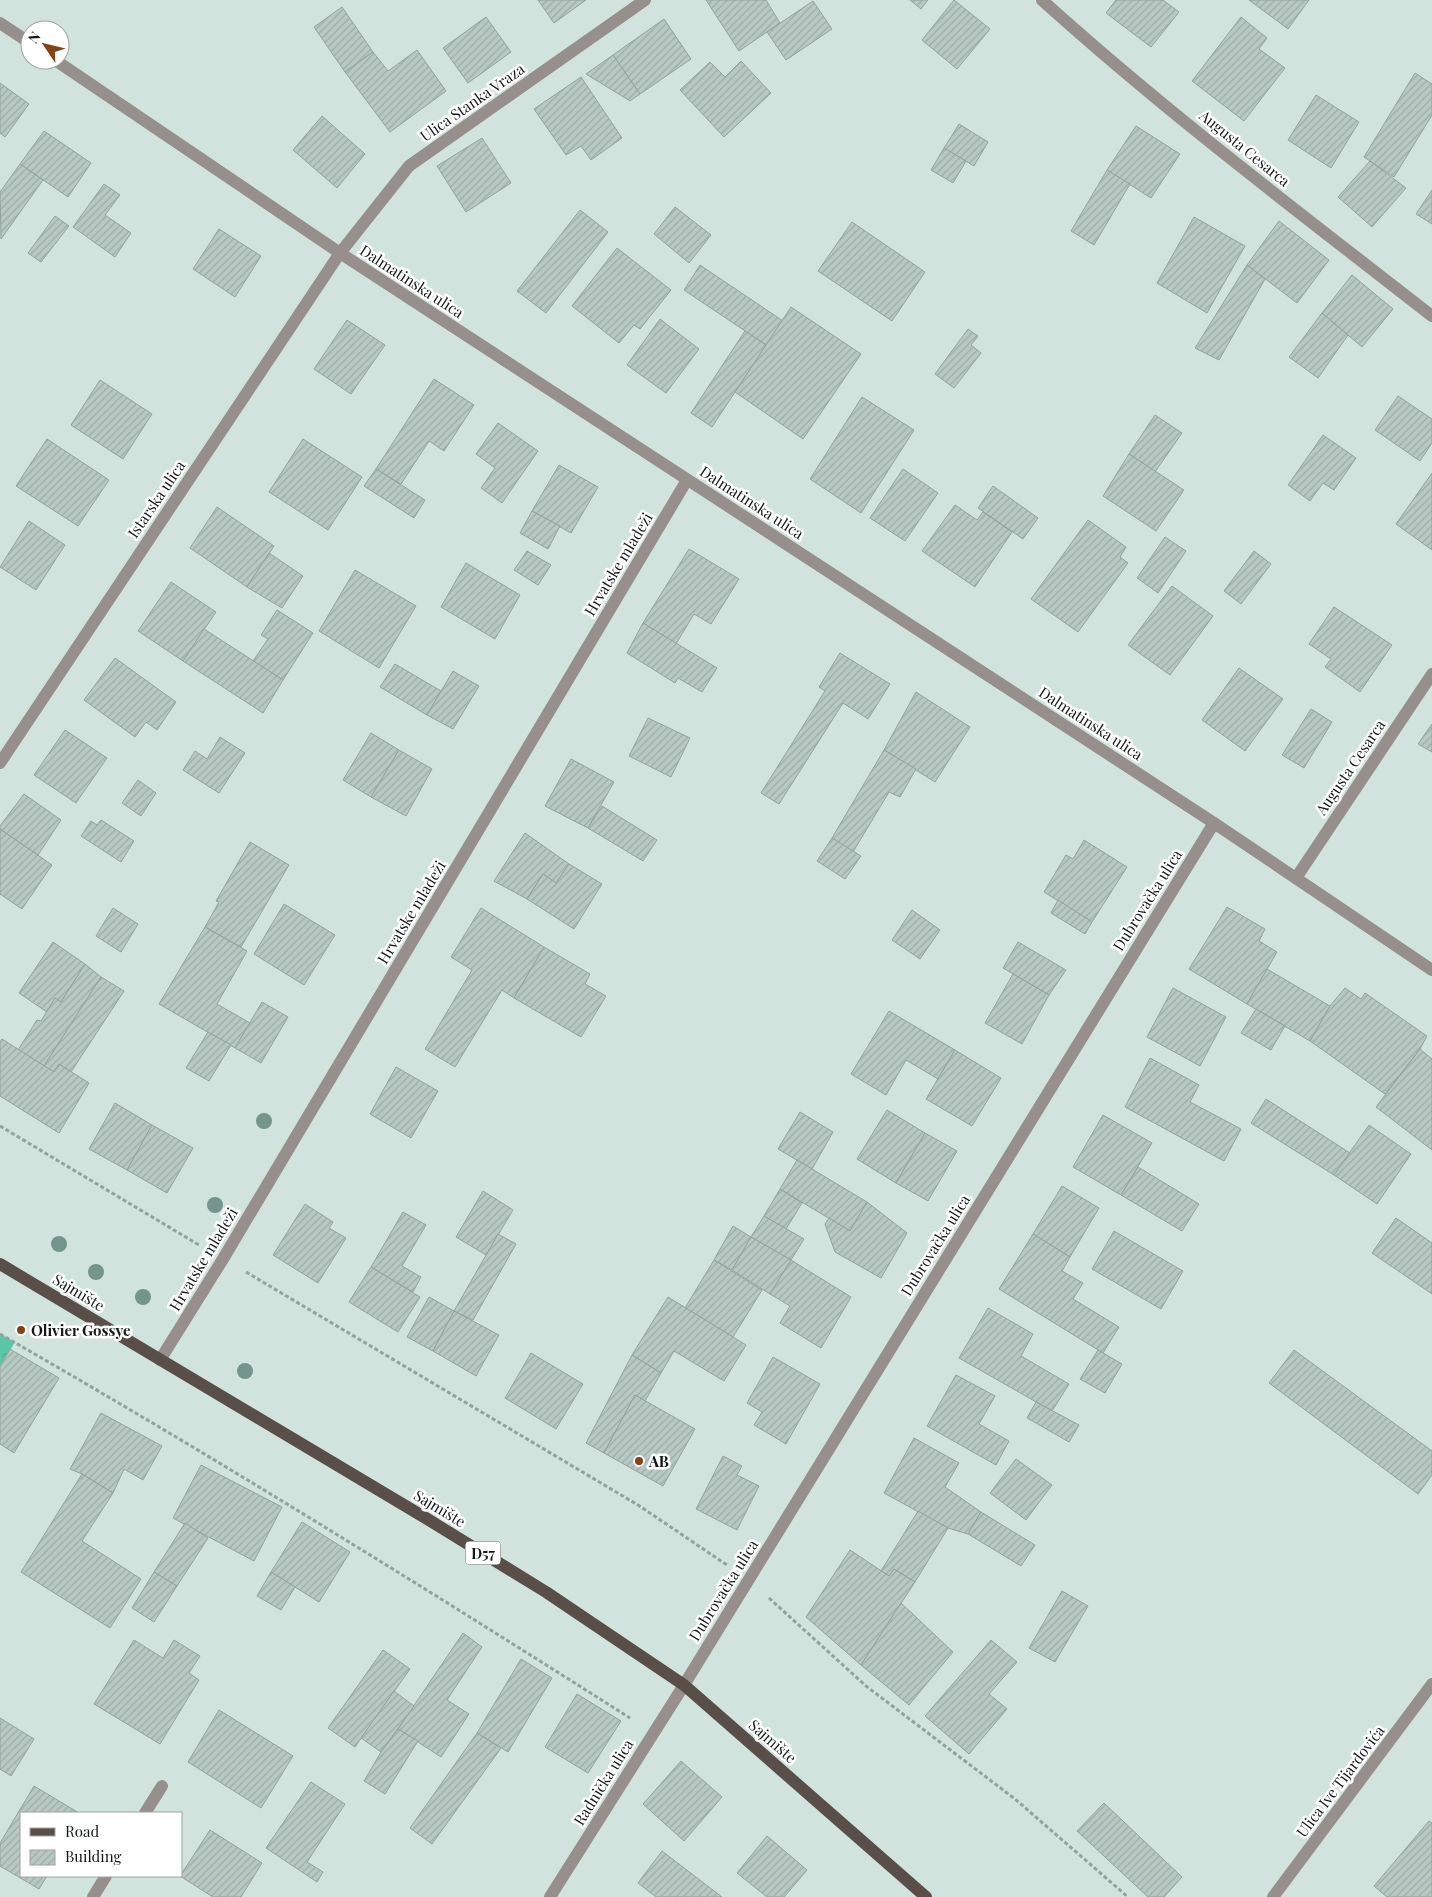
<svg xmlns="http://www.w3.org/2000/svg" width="1432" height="1897" viewBox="0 0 1432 1897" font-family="'Playfair Display',serif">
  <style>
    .park { fill: url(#park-crowns) }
    .building { fill: url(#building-hatch); stroke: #92a39d }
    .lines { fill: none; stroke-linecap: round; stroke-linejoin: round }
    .path { stroke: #93a29d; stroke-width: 3; stroke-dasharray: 4 2.5; stroke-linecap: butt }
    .minor { stroke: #968f8b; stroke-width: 12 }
    .major { stroke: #5a4e48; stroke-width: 12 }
    .tree { fill: #73958b }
    .poi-dot { fill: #864117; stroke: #fff; stroke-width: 2 }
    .labels { text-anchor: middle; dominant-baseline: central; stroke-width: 5; stroke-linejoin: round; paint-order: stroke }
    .shield { fill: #fff; stroke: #585d5c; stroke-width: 1 }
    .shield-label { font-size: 14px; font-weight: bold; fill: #111816 }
    .street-label { font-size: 15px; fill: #111816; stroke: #fff }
    .poi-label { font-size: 15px; font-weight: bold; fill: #111816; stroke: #fff; text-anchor: start }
  </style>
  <defs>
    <pattern id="park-crowns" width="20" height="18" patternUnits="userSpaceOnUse" patternTransform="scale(1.25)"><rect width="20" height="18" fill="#5ac7a7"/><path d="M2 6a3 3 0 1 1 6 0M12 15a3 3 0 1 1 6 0" fill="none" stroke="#4daa8f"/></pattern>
    <pattern id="building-hatch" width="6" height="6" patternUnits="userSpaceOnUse" patternTransform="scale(1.25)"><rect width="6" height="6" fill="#b7c9c2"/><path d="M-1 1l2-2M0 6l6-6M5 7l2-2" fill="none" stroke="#9caca6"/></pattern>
  </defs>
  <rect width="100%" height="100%" fill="#d0e3dc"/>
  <!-- park -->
  <path class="park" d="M0 1334 15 1342 0 1367Z"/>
  <!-- building -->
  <g class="building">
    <path d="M538 0H586L554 23Z"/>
    <path d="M706 0H766L780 23 739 51Z"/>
    <path d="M910 0H928L921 9Z"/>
    <path d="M954 0 990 29 957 69 922 40Z"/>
    <path d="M1116 0H1163L1179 12 1151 47 1106 13Z"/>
    <path d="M1249 0H1309L1288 29Z"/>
    <path d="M813 1 832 29 786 60 767 32Z"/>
    <path d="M342 7 373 52 345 72 314 27Z"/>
    <path d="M486 17 511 52 468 83 443 48Z"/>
    <path d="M1241 17 1267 38 1259 49 1285 68 1244 121 1192 81Z"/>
    <path d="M664 19 691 59 640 94 613 55Z"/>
    <path d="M417 50 446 91 390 132 345 72 373 52 388 71Z"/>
    <path d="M613 55 640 94 630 101 586 74Z"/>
    <path d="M741 61 771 93 724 137 680 90 710 62 725 77Z"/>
    <path d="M1415 73 1432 84V115L1394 177 1364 157Z"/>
    <path d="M581 77 622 138 591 160 581 146 566 155 534 109Z"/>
    <path d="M0 83 29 104 5 137 0 133Z"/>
    <path d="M1316 95 1359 122 1331 168 1288 140Z"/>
    <path d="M322 116 365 154 337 188 293 150Z"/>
    <path d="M959 124 988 142 974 166 944 148Z"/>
    <path d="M1136 126 1180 154 1151 198 1107 170Z"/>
    <path d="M44 131 91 163 68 197 20 164Z"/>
    <path d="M482 138 511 183 466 212 437 166Z"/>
    <path d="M944 148 966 161 953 183 931 170Z"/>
    <path d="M1370 161 1406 188 1372 227 1338 197Z"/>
    <path d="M20 164 43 180 1 239 0 192Z"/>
    <path d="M1107 170 1130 184 1094 245 1071 231Z"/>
    <path d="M104 184 120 195 105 215 131 233 115 257 73 227Z"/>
    <path d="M1432 190V224L1416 214Z"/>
    <path d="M675 207 711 235 689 263 654 234Z"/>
    <path d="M580 210 608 232 546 313 517 291Z"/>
    <path d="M55 216 69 226 41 262 28 253Z"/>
    <path d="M1194 217 1245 246 1207 313 1157 283Z"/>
    <path d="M1279 221 1329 260 1297 303 1247 265Z"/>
    <path d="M852 222 925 272 892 321 818 271Z"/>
    <path d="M219 229 261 256 235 297 193 269Z"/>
    <path d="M617 248 671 290 640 329 634 325 619 343 572 306Z"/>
    <path d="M700 265 783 321 766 345 684 290Z"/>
    <path d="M1247 265 1265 279 1219 360 1195 348Z"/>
    <path d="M1352 275 1393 309 1362 347 1322 313Z"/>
    <path d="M791 307 861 354 803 439 735 392Z"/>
    <path d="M1322 313 1348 335 1318 378 1289 357Z"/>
    <path d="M660 319 699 349 666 393 627 365Z"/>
    <path d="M347 320 385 345 351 394 314 369Z"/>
    <path d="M968 329 978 336 971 345 981 353 954 388 935 374Z"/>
    <path d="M745 331 766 345 712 427 691 413Z"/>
    <path d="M434 379 474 405 444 451 429 441 401 484 376 469Z"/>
    <path d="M100 380 152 414 123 459 71 425Z"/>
    <path d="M1398 396 1432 419V443L1420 461 1375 430Z"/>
    <path d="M862 397 914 430 861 513 810 479Z"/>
    <path d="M1155 415 1182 433 1155 472 1129 454Z"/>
    <path d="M498 423 538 451 502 503 481 488 495 468 476 454Z"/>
    <path d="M1323 435 1356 458 1334 490 1323 483 1310 501 1288 485Z"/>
    <path d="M47 439 109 480 78 526 16 486Z"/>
    <path d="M303 439 362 477 328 530 269 492Z"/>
    <path d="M1129 454 1184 490 1156 531 1103 496Z"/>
    <path d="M559 465 598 487 571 533 532 511Z"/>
    <path d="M376 469 425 500 414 518 364 486Z"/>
    <path d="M903 469 938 493 905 541 870 518Z"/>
    <path d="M1432 473V550L1396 524Z"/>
    <path d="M993 486 1038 518 1023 539 978 508Z"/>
    <path d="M955 505 977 520 983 512 1012 532 975 587 922 551Z"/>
    <path d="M217 507 274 546 247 587 190 548Z"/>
    <path d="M532 511 560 526 548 549 520 533Z"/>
    <path d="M1088 520 1126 547 1120 557 1128 563 1078 632 1031 599Z"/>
    <path d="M29 521 65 545 36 590 0 567Z"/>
    <path d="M1165 537 1186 551 1158 593 1137 578Z"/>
    <path d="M689 549 739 579 711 624 694 614 676 644 643 623Z"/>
    <path d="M527 551 551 565 538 585 514 570Z"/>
    <path d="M1254 551 1271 564 1241 604 1224 591Z"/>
    <path d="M269 553 303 576 282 608 247 587Z"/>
    <path d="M466 563 520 595 495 639 441 607Z"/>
    <path d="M355 570 416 606 379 668 319 631Z"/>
    <path d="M171 582 216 612 183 661 138 631Z"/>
    <path d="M1172 586 1213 616 1170 675 1128 645Z"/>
    <path d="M1334 607 1392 645 1360 692 1325 667 1331 659 1309 644Z"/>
    <path d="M277 610 313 633 283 680 253 661 268 639 261 635Z"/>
    <path d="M643 623 717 668 702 692 678 678 675 683 627 653Z"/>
    <path d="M204 629 283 680 263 713 183 661Z"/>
    <path d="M840 653 890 684 868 719 843 703 779 804 761 793 825 691 819 687Z"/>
    <path d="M115 658 176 702 157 730 146 722 135 737 84 700Z"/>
    <path d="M395 664 441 691 427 715 380 687Z"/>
    <path d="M1239 668 1283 699 1245 751 1202 720Z"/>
    <path d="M453 671 479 686 453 729 427 715Z"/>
    <path d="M916 692 970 727 935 782 884 750Z"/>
    <path d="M1311 709 1332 722 1304 768 1282 755Z"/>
    <path d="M648 718 690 738 671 777 629 756Z"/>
    <path d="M1432 724V752L1418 744Z"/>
    <path d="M65 730 107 758 76 803 34 775Z"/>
    <path d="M371 733 399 750 371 797 343 780Z"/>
    <path d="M220 737 245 753 219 793 183 770 195 751 207 759Z"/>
    <path d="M399 750 432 769 406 816 371 797Z"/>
    <path d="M884 750 916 769 900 797 889 792 853 852 832 838Z"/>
    <path d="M571 759 614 782 588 828 545 806Z"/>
    <path d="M138 780 156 793 141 816 122 803Z"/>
    <path d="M24 794 61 820 38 855 0 829V826Z"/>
    <path d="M602 806 657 840 643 861 588 828Z"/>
    <path d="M101 820 134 841 121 862 81 836 91 821 97 825Z"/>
    <path d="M0 829 52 865 22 909 0 894Z"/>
    <path d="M525 833 569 864 556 883 543 874 527 899 494 881Z"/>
    <path d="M832 838 861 856 845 879 817 861Z"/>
    <path d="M1084 840 1127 867 1092 922 1044 892 1066 855 1073 859Z"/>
    <path d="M250 842 289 865 241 947 205 927 219 902 216 901Z"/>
    <path d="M569 864 602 884 574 929 527 899 543 874 556 883Z"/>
    <path d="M1058 900 1092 922 1085 934 1051 913Z"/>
    <path d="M284 904 335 935 304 985 254 954Z"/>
    <path d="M1227 907 1265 929 1259 941 1277 952 1247 1004 1189 969Z"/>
    <path d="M113 908 138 924 121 952 96 936Z"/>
    <path d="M481 908 544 947 514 998 502 990 455 1067 425 1049 472 970 451 957Z"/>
    <path d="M912 910 940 930 920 959 892 940Z"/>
    <path d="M205 927 247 951 217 1004 250 1023 235 1048 159 1004Z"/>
    <path d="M53 942 85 964 61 1002 55 998 47 1012 19 993Z"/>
    <path d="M1018 942 1066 970 1049 995 1003 968Z"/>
    <path d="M544 947 590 974 585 984 606 996 581 1037 514 998Z"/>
    <path d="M85 964 101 977 44 1066 18 1050 37 1020 41 1021 55 998 61 1002Z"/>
    <path d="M1267 969 1330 1006 1310 1041 1247 1004Z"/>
    <path d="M1013 974 1049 995 1022 1044 985 1023Z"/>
    <path d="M101 977 124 991 71 1072 59 1064 54 1072 44 1066Z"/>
    <path d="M1173 988 1226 1017 1200 1066 1147 1037Z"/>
    <path d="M1345 988 1361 999 1365 993 1427 1036 1420 1049 1385 1094 1310 1041 1330 1006Z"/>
    <path d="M262 1002 288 1017 261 1063 235 1048Z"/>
    <path d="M1256 1009 1285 1026 1271 1050 1241 1033Z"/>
    <path d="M889 1011 955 1050 938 1079 906 1060 886 1095 851 1074Z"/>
    <path d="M208 1032 231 1045 209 1081 186 1068Z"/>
    <path d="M2 1039 54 1072 59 1064 89 1083 59 1133 0 1096V1042Z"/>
    <path d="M1420 1049 1432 1059V1150L1376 1107Z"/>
    <path d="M955 1050 1001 1078 972 1126 926 1099Z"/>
    <path d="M1150 1058 1199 1085 1190 1102 1241 1129 1224 1161 1125 1107Z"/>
    <path d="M396 1067 438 1091 411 1138 370 1114Z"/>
    <path d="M1266 1099 1350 1153 1334 1175 1251 1123Z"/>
    <path d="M115 1103 152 1125 127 1170 89 1149Z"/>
    <path d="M887 1110 925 1133 896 1183 857 1159Z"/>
    <path d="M800 1112 833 1132 812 1169 778 1149Z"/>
    <path d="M1103 1115 1152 1143 1121 1195 1073 1167Z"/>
    <path d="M152 1125 193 1148 167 1193 127 1170Z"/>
    <path d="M1369 1125 1411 1154 1377 1204 1334 1175Z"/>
    <path d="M925 1133 957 1151 928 1201 896 1183Z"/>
    <path d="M797 1160 867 1202 850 1231 780 1189Z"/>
    <path d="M1138 1167 1199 1204 1182 1231 1121 1195Z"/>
    <path d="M1062 1186 1099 1208 1070 1257 1033 1234Z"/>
    <path d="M780 1189 802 1203 786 1229 764 1216Z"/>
    <path d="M483 1191 513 1210 486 1255 456 1237Z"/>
    <path d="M867 1202 907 1233 881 1278 835 1252 825 1224 829 1218 850 1231Z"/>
    <path d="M305 1204 333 1222 329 1228 346 1238 318 1283 273 1255Z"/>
    <path d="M403 1212 426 1225 402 1266 421 1277 413 1292 371 1267Z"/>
    <path d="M764 1216 804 1239 791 1260 751 1237Z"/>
    <path d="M1396 1218 1432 1243V1294L1372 1253Z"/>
    <path d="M733 1226 751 1237 732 1270 714 1260Z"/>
    <path d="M1114 1231 1183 1271 1161 1309 1092 1269Z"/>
    <path d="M498 1234 516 1244 473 1320 454 1311Z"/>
    <path d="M1033 1234 1070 1257 1062 1271 1083 1283 1073 1299 1119 1327 1103 1353 999 1289Z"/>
    <path d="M751 1237 791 1260 770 1294 732 1270Z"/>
    <path d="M714 1260 762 1290 733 1337 685 1308Z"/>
    <path d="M791 1260 851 1297 821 1348 780 1323 790 1306 770 1294Z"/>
    <path d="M371 1267 420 1297 398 1332 349 1302Z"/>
    <path d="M429 1297 454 1311 433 1351 407 1337Z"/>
    <path d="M668 1297 746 1345 724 1381 674 1351 661 1373 632 1355Z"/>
    <path d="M988 1308 1033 1334 1021 1356 1069 1384 1052 1411 959 1358Z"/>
    <path d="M454 1311 499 1335 476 1376 433 1351Z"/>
    <path d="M10 1349 59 1378 14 1453 0 1444V1367Z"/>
    <path d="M1098 1350 1122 1364 1105 1393 1080 1379Z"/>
    <path d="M1294 1350 1432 1451V1475L1418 1494 1269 1383Z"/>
    <path d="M531 1353 583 1384 556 1429 505 1398Z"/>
    <path d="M632 1355 661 1373 645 1401 635 1395 604 1453 586 1443Z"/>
    <path d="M773 1357 820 1384 786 1444 754 1425 762 1412 747 1403Z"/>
    <path d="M956 1375 995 1396 979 1424 1009 1441 996 1465 927 1426Z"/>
    <path d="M635 1395 695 1429 663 1486 604 1453Z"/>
    <path d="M1036 1402 1079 1425 1069 1442 1027 1418Z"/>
    <path d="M101 1413 162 1446 143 1480 124 1469 113 1493 82 1474 70 1469Z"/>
    <path d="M914 1438 959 1463 945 1487 981 1512 968 1534 948 1528 884 1493Z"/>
    <path d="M723 1456 742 1466 737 1475 759 1486 737 1530 696 1509Z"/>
    <path d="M1016 1459 1052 1485 1026 1520 990 1493Z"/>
    <path d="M201 1465 282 1507 254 1561 173 1518Z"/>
    <path d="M82 1474 113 1493 82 1541 141 1579 110 1628 21 1572Z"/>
    <path d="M918 1511 948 1528 915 1582 894 1569 889 1576 881 1571Z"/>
    <path d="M981 1512 1035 1545 1021 1566 968 1534Z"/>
    <path d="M302 1522 350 1552 319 1602 271 1572Z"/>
    <path d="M185 1523 208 1538 177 1586 154 1572Z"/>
    <path d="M850 1550 889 1576 894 1569 915 1582 861 1665 806 1617Z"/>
    <path d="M154 1572 177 1586 154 1622 132 1608Z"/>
    <path d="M271 1572 295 1587 281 1610 257 1596Z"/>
    <path d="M1062 1591 1088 1606 1055 1662 1029 1648Z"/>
    <path d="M901 1603 953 1652 909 1705 861 1665Z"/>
    <path d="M463 1633 482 1647 447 1700 469 1714 441 1757 398 1729Z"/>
    <path d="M134 1640 163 1658 174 1640 200 1656 189 1673 199 1680 160 1744 94 1704Z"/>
    <path d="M991 1640 1017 1662 989 1694 1007 1709 969 1754 925 1716Z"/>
    <path d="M383 1650 410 1669 355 1747 328 1728Z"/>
    <path d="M521 1659 552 1678 508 1752 477 1733Z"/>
    <path d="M394 1691 414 1706 381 1752 361 1738Z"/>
    <path d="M577 1694 621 1721 588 1773 545 1747Z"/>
    <path d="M219 1710 293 1756 261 1808 188 1762Z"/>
    <path d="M0 1718 34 1739 11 1776 0 1769Z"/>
    <path d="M398 1729 418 1741 385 1794 364 1781 381 1752Z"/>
    <path d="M477 1733 501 1748 432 1844 410 1828Z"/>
    <path d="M681 1761 722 1797 684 1841 643 1804Z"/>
    <path d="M311 1782 345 1804 307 1862 323 1872 317 1882 266 1848Z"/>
    <path d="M34 1786 79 1813H21V1876H47L39 1889 0 1866V1843Z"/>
    <path d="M1104 1803 1182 1877 1164 1897H1148L1077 1831Z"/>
    <path d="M1429 1821 1432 1823V1897H1387L1374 1886Z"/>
    <path d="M210 1830 262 1863 241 1897H213L180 1876Z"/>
    <path d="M767 1836 807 1870 784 1897H767L737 1873Z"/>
    <path d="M662 1851 722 1897H656L638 1883Z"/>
  </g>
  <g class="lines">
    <!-- path -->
    <g class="path">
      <path d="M0 1126 199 1245"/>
      <path d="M246 1272 638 1505 727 1565"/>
      <path d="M0 1334C213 1456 422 1586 630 1718"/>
      <path d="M769 1598 866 1686 1015 1799 1128 1897"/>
    </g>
    <!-- minor -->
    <g class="minor">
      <path d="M1042 0C1166 112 1300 213 1432 316"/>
      <path d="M0 23 30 43"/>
      <path d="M55 60 340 253 1214 823 1432 970"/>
      <path d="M0 763 340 253 409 166 645 0"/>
      <path d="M1296 878 1432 674"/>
      <path d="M160 1360 223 1259 687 480"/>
      <path d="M145 1813 162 1786"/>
      <path d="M93 1897 106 1876"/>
      <path d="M550 1897 684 1685 1214 823"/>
      <path d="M1273 1897 1432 1684"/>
    </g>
    <!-- major -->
    <path class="major" d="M0 1264 424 1517 546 1592 684 1685 926 1897"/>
  </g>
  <!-- trees -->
  <g class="tree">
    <circle cx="264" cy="1121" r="8"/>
    <circle cx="215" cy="1205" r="8"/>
    <circle cx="59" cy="1244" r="8"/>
    <circle cx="96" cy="1272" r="8"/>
    <circle cx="143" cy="1297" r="8"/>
    <circle cx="245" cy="1371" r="8"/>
  </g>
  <!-- markers -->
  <g class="poi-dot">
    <circle cx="21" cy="1330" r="5"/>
    <circle cx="639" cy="1461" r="5"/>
  </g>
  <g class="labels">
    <!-- shield labels -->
    <rect class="shield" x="465.5" y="1541.5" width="35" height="23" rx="4"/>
    <g class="shield-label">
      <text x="483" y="1553">D57</text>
    </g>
    <!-- street labels -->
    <g class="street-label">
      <text transform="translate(472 102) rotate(-35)">Ulica Stanka Vraza</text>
      <text transform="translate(1245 148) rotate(39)">Augusta Cesarca</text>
      <text transform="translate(412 281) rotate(33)">Dalmatinska ulica</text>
      <text transform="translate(156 499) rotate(-56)">Istarska ulica</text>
      <text transform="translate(752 502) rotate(33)">Dalmatinska ulica</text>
      <text transform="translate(618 564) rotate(-59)">Hrvatske mladeži</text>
      <text transform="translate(1091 723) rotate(33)">Dalmatinska ulica</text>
      <text transform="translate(1350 767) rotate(-56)">Augusta Cesarca</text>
      <text transform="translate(1147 900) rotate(-58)">Dubrovačka ulica</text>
      <text transform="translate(411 912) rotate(-59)">Hrvatske mladeži</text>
      <text transform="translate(935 1245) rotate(-58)">Dubrovačka ulica</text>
      <text transform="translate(203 1259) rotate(-59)">Hrvatske mladeži</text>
      <text transform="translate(79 1292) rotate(31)">Sajmište</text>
      <text transform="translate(440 1508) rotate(31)">Sajmište</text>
      <text transform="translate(723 1590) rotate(-58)">Dubrovačka ulica</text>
      <text transform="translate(773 1741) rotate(41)">Sajmište</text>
      <text transform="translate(1340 1781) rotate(-53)">Ulica Ive Tijardovića</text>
      <text transform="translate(603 1782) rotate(-58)">Radnička ulica</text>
    </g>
    <!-- poi labels -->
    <g class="poi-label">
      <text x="31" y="1330">Olivier Gossye</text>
      <text x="649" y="1461">AB</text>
    </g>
  </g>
  <!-- legend -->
  <rect x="20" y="1812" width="162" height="65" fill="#ffffff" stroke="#a0a3a2"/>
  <rect x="30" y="1828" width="25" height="8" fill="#5a4e48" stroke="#a0a3a2"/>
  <text x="65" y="1837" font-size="15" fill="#111816">Road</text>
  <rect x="30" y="1850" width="25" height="15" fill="url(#building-hatch)" stroke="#a0a3a2"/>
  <text x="65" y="1862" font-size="15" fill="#111816">Building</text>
  <!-- north arrow -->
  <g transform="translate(45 45) rotate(305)"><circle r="24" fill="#ffffff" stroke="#a0a3a2"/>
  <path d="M0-4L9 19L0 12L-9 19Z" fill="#864117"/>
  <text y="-8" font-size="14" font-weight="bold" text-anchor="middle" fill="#111816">N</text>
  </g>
</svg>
